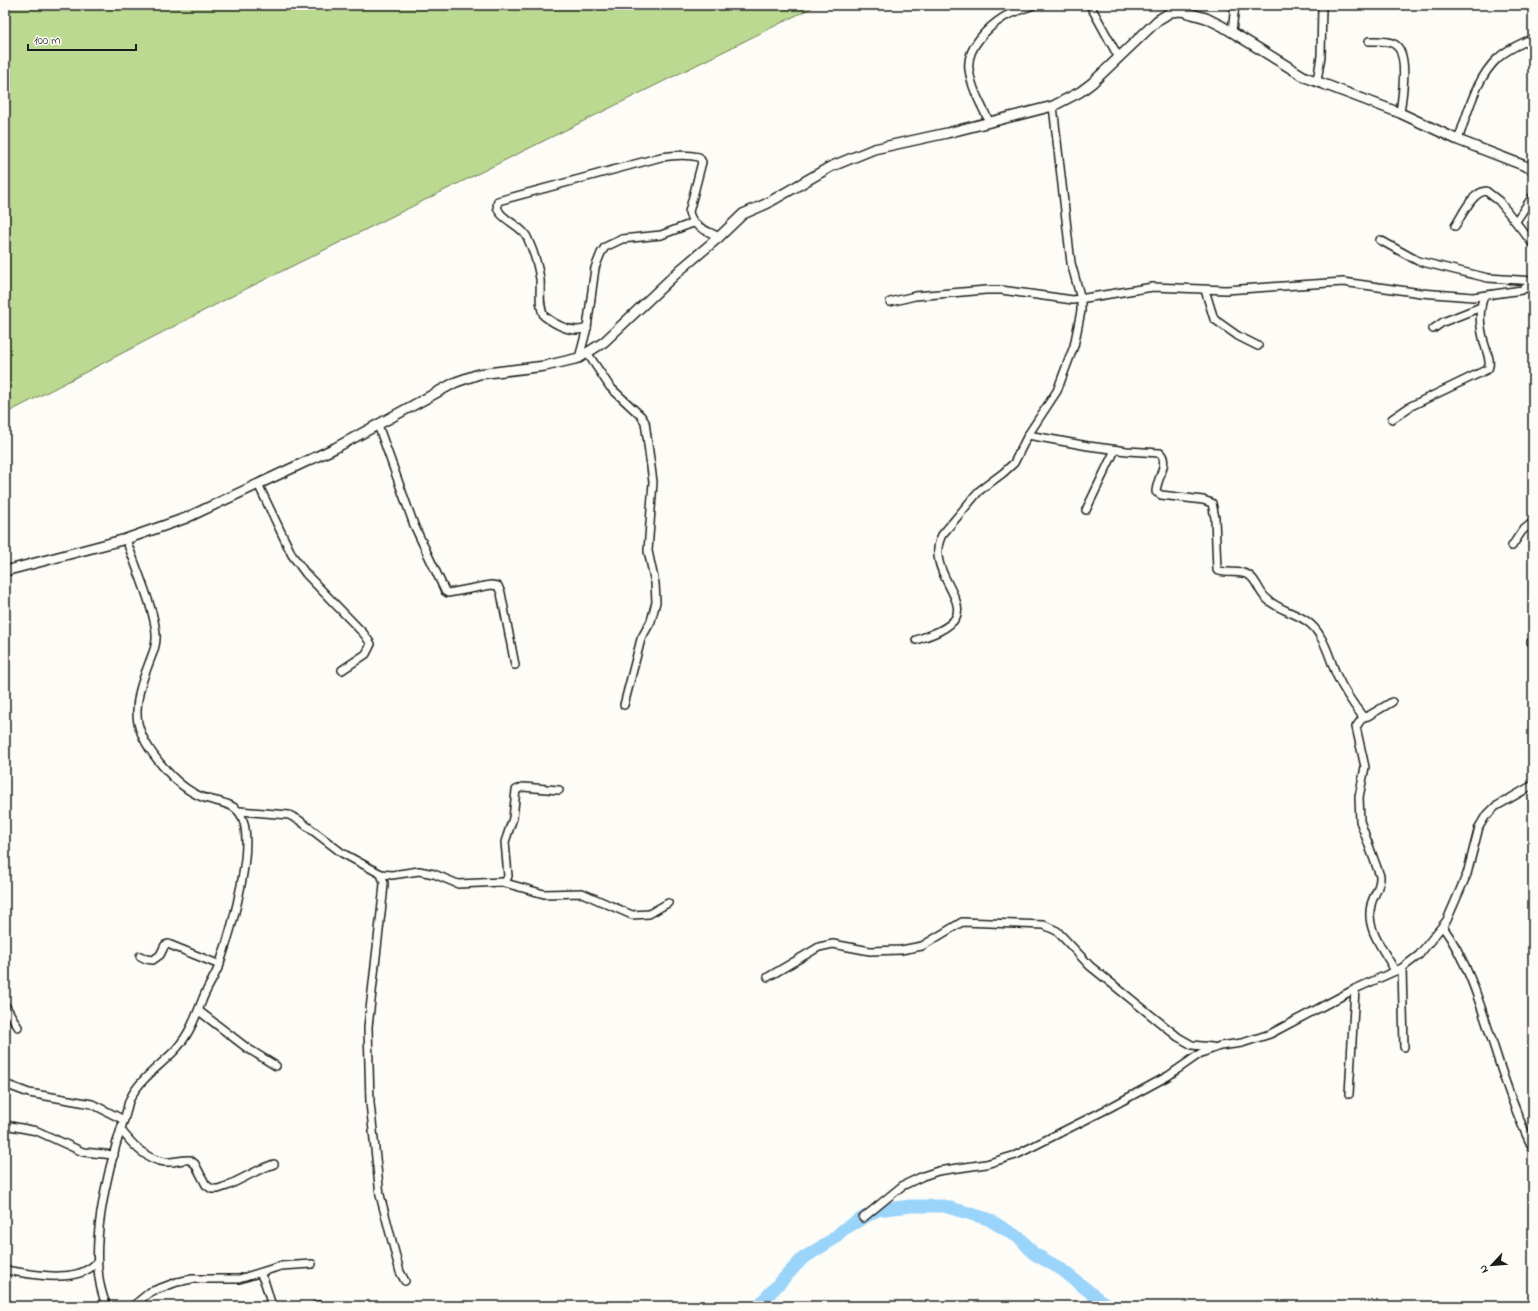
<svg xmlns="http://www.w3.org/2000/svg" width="1538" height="1311" viewBox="0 0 1538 1311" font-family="'Indie Flower',sans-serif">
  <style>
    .green { fill: #bbd991; stroke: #6c7a56 }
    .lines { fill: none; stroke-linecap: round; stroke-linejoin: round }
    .river { stroke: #9bd4fb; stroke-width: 13 }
    .minor-casing { stroke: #1c1c1c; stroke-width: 10 }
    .tertiary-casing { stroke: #1c1c1c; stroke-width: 12 }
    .minor { stroke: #fdfcf7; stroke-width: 7 }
    .tertiary { stroke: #fdfcf7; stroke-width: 9 }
  </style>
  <rect width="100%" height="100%" fill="#fdfcf7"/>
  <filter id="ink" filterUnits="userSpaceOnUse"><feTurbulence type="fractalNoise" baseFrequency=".025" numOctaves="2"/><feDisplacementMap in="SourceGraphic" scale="8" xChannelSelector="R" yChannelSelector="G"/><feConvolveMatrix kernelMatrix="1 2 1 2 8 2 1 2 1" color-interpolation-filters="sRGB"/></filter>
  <g filter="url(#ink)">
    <!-- green -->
    <path class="green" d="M5 5H817L242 291 5 414Z"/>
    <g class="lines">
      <!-- river -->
      <path class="river" d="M758 1306 802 1259 832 1240 844 1229 877 1210 911 1206H944L988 1219 1021 1239 1033 1253 1061 1269 1101 1301 1112 1306"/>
      <defs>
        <g id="minor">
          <path d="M1090 5 1119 58"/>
          <path d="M1232 32 1235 5"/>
          <path d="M1369 41C1377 41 1387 40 1394 44 1410 52 1402 98 1400 113"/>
          <path d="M1317 81 1321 56 1322 5"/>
          <path d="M989 121C981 105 971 87 969 69 966 48 988 27 1004 17 1013 12 1023 9 1033 5"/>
          <path d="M1458 140C1468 112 1476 78 1498 58 1508 48 1521 44 1533 38"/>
          <path d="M1516 221 1533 196"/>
          <path d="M1455 226C1462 216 1472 192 1486 191L1499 201 1533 244"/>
          <path d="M1380 240 1418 261 1488 278 1533 281"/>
          <path d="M1205 290 1214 319 1238 336 1258 346"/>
          <path d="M890 302 915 296 986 290H1001L1073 300 1153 287 1226 290 1343 282 1421 293 1473 297 1522 290 1533 283"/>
          <path d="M587 328C573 334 556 325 544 316 538 304 541 292 540 279 538 265 533 250 527 237 521 224 492 217 498 201L661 157C675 155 686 154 699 157L702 162 689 212C692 227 706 230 719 237"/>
          <path d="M1433 329 1443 322 1481 307"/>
          <path d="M588 354 610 387 641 416 645 422 653 482 648 551 655 583 656 602 651 621 641 639 624 705"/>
          <path d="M579 358 587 328 595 268 601 253 605 247 622 239 661 235 693 223"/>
          <path d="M1392 419 1411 406 1488 369C1492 361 1486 351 1484 342 1480 326 1478 312 1484 296"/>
          <path d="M378 425 414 525 445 591 448 593 491 585 498 586 501 593 515 665"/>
          <path d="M1028 435 1088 446 1127 451 1160 453C1170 462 1156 480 1156 492L1161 495 1203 500 1212 503 1215 518 1217 570C1227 575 1241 569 1250 576 1257 581 1259 592 1266 598 1281 614 1307 612 1320 636 1328 648 1331 663 1337 676 1344 691 1353 704 1363 717"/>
          <path d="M258 484 292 555 306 574 364 634 371 644 366 654 342 670"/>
          <path d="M1086 510 1115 450"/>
          <path d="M1512 546 1522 531 1533 522"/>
          <path d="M916 640C928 636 950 629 956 617 966 596 925 568 942 535L979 491 1003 473 1014 463 1028 435 1057 391 1074 346 1081 311V299L1071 263 1053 106"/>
          <path d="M1531 642H1533"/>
          <path d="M1392 702 1368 716 1363 717 1356 727 1365 767 1359 797 1360 821 1380 876C1381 887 1373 895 1371 905 1365 930 1385 951 1395 971"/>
          <path d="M239 811 289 815 299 820 342 853 381 874 392 875 419 871 434 874 458 884 502 882 544 894 582 893 632 915 649 914 668 903"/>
          <path d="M381 874 384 883 383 895 368 1027 370 1103 380 1195 400 1272 405 1281"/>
          <path d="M505 883 508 876 505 842 513 818 516 790 523 787 559 790"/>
          <path d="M1443 927C1469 963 1482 1010 1496 1053 1506 1085 1518 1119 1533 1149"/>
          <path d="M140 956 146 959 153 960 160 955 165 945 168 944 220 965"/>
          <path d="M1402 968 1404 1047"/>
          <path d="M768 977 819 947 833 944 870 951 901 950 922 946 962 922 1044 925 1057 931 1090 966 1178 1037 1192 1045 1212 1047"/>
          <path d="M5 1005 18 1027"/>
          <path d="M199 1011 247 1048 276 1066"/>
          <path d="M5 1084 29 1093 92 1104 124 1120"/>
          <path d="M1349 1094 1355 989"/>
          <path d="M5 1125 37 1131 83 1152 114 1155"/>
          <path d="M121 1130C132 1144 146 1160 165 1162 174 1163 182 1159 190 1160L195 1164 206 1185 212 1189H218L227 1186 261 1169 274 1164"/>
          <path d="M863 1218 902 1186 923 1176 938 1171 986 1164 1016 1155 1109 1108 1168 1076 1201 1053 1220 1046 1242 1043 1270 1034 1355 989 1402 968 1419 955 1447 920 1467 874 1479 827 1485 817 1495 807 1533 785"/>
          <path d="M5 1270C31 1274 77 1285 97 1262"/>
          <path d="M260 1273 265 1283 272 1306"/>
          <path d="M107 1306C84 1259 108 1168 124 1119 127 1113 127 1105 130 1099 140 1078 163 1064 177 1048 190 1033 196 1016 203 998 208 986 216 975 220 963 230 934 260 835 238 811 231 802 212 801 202 797 176 787 144 749 138 723 134 703 142 681 149 663 152 655 156 647 156 639 158 617 134 563 126 539"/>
          <path d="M133 1306 150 1292 177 1282 192 1279H239L281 1266 312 1264"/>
          <path d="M315 1306 318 1305"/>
        </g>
        <path id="tertiary" d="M5 571 126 539 186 518 335 448 456 382 479 374 545 366 579 358 604 342 680 270 719 237 743 214 766 204 830 167 874 149 947 133 1053 106 1080 92 1092 83 1158 20 1171 12 1181 11 1206 18 1222 26 1305 77 1400 113 1458 140 1533 169"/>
      </defs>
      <!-- minor casing -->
      <use href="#minor" class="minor-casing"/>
      <!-- tertiary casing -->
      <use href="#tertiary" class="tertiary-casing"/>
      <!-- minor -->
      <use href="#minor" class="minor"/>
      <!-- tertiary -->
      <use href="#tertiary" class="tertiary"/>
    </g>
  </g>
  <!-- margin -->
  <rect width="1538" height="1311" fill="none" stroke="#fdfcf7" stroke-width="20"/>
  <rect x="10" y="10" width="1518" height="1291" fill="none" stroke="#1c1c1c" stroke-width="1.5" filter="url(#ink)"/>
  <!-- north arrow -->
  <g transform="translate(1492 1265) rotate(244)" stroke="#fdfcf7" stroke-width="3" paint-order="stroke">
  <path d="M0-3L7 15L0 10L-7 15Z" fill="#1c1c1c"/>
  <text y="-6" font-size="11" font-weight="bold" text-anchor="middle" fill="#1c1c1c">N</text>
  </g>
  <!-- scale -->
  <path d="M28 44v6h108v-6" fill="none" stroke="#1c1c1c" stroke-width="2"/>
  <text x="34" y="44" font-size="12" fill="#1c1c1c" stroke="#fdfcf7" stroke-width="3" paint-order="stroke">100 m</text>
</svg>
